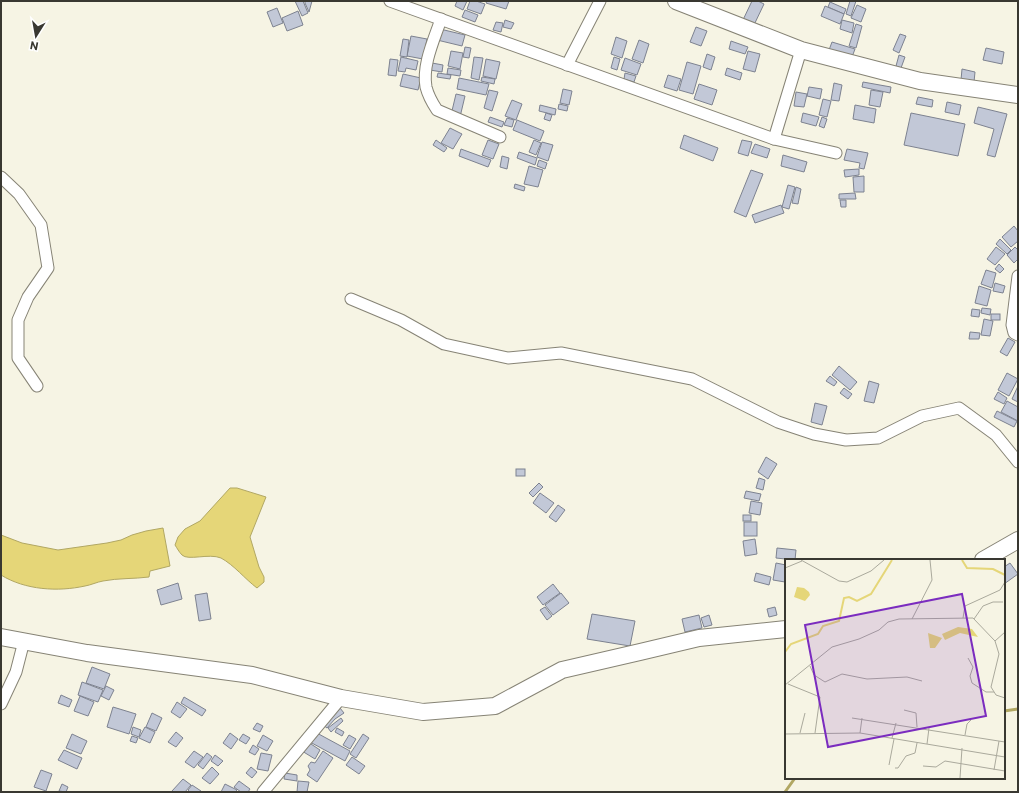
<svg xmlns="http://www.w3.org/2000/svg" width="1019" height="793" viewBox="0 0 1019 793" font-family="Commissioner,sans-serif">
  <style>
    .water { fill: #e5d678; stroke: #b1a763 }
    .lines { fill: none; stroke-linecap: round; stroke-linejoin: round }
    .stream { stroke: #b1a763; stroke-width: 3 }
    .building { fill: #c2c8d7; stroke: #7d8290 }
    .street-casing { stroke: #868375; stroke-width: 13 }
    .secondary-casing { stroke: #868375; stroke-width: 18 }
    .street { stroke: #fff; stroke-width: 11 }
    .secondary { stroke: #fff; stroke-width: 16 }
    .inset-river { fill: none; stroke: #e5d678; stroke-width: 2 }
    .inset-road { fill: none; stroke: #aaa99c; stroke-width: 1 }
    .view { fill: #7b2cbf; fill-opacity: 0.15; stroke: #7b2cbf; stroke-width: 2 }
    .inset-edge { fill: none; stroke: #393831; stroke-width: 2 }
  </style>
  <rect width="100%" height="100%" fill="#f6f4e4"/>
  <!-- water -->
  <g class="water">
    <path d="M230 488H237L266 497 250 537 259 567 264 577V582L257 588C245 579 234 565 221 558 209 553 188 561 182 555 179 552 177 548 175 545L178 537 185 529 200 521Z"/>
    <path d="M163 528 170 566 150 571 149 577C134 579 118 578 103 581 97 582 91 585 85 586 58 592 25 590 1 575V535L22 543 58 550 107 543 121 540 132 535 146 531Z"/>
  </g>
  <g class="lines">
    <!-- stream -->
    <g class="stream">
      <path d="M1004 711 1018 709"/>
      <path d="M785 792 795 778"/>
    </g>
  </g>
  <!-- building -->
  <g class="building">
    <path d="M295 1H303L308 13 302 16Z"/>
    <path d="M305 1H312L309 12 305 3Z"/>
    <path d="M457 1H467L463 10 455 6Z"/>
    <path d="M470 1H476L485 4 481 14 467 9Z"/>
    <path d="M487 1H509L506 9 486 3Z"/>
    <path d="M752 1H758L764 4 753 27 742 22Z"/>
    <path d="M850 1H856L851 16 846 14Z"/>
    <path d="M830 2 846 9 844 14 828 7Z"/>
    <path d="M857 5 866 9 861 22 851 18Z"/>
    <path d="M825 6 844 14 840 24 821 16Z"/>
    <path d="M277 8 283 23 273 27 267 12Z"/>
    <path d="M465 10 478 15 475 22 462 17Z"/>
    <path d="M298 11 303 25 287 31 282 18Z"/>
    <path d="M505 20 514 23 511 29 503 27Z"/>
    <path d="M842 20 854 23 852 33 840 29Z"/>
    <path d="M496 22 503 23 501 32 493 30Z"/>
    <path d="M856 24 862 26 856 48 849 46Z"/>
    <path d="M696 27 707 31 701 46 690 42Z"/>
    <path d="M440 29 465 35 462 46 437 40Z"/>
    <path d="M900 34 906 36 899 53 893 50Z"/>
    <path d="M411 36 427 39 423 59 407 56Z"/>
    <path d="M616 37 627 41 622 58 611 54Z"/>
    <path d="M403 39 409 40 407 57 400 56Z"/>
    <path d="M639 40 649 44 643 63 632 59Z"/>
    <path d="M731 41 748 47 745 54 729 49Z"/>
    <path d="M832 42 855 49 852 57 829 50Z"/>
    <path d="M465 47 471 48 469 58 463 57Z"/>
    <path d="M986 48 1004 52 1002 64 983 60Z"/>
    <path d="M451 51 463 53 460 69 448 66Z"/>
    <path d="M748 51 760 54 755 72 743 69Z"/>
    <path d="M707 54 715 57 711 70 703 67Z"/>
    <path d="M899 55 905 57 901 68 896 66Z"/>
    <path d="M401 57 418 61 416 70 406 68 405 72 398 71Z"/>
    <path d="M474 57 483 58 479 80 471 78Z"/>
    <path d="M614 57 620 59 617 70 611 68Z"/>
    <path d="M625 58 641 64 637 75 621 70Z"/>
    <path d="M390 59 398 60 396 76 388 75Z"/>
    <path d="M486 59 500 62 496 79 483 76Z"/>
    <path d="M687 62 701 66 693 94 679 90Z"/>
    <path d="M432 63 443 65 442 72 430 70Z"/>
    <path d="M448 68 461 70 460 76 447 74Z"/>
    <path d="M727 68 742 73 740 80 725 75Z"/>
    <path d="M962 69 975 72 974 82 961 80Z"/>
    <path d="M438 73 451 75 450 79 437 77Z"/>
    <path d="M625 73 636 76 634 82 624 79Z"/>
    <path d="M403 74 421 78 418 90 400 86Z"/>
    <path d="M668 75 681 79 677 91 664 87Z"/>
    <path d="M482 77 495 79 494 84 481 81Z"/>
    <path d="M459 78 489 84 486 95 457 89Z"/>
    <path d="M863 82 891 87 890 93 862 87Z"/>
    <path d="M834 83 842 85 839 101 831 100Z"/>
    <path d="M699 84 717 90 712 105 694 99Z"/>
    <path d="M809 87 822 89 820 99 807 96Z"/>
    <path d="M563 89 572 91 569 105 560 103Z"/>
    <path d="M489 90 498 92 492 111 484 108Z"/>
    <path d="M871 90 883 92 880 107 869 105Z"/>
    <path d="M796 92 807 94 804 107 794 106Z"/>
    <path d="M456 94 465 96 460 117 451 115Z"/>
    <path d="M918 97 933 100 932 107 916 104Z"/>
    <path d="M823 99 831 101 827 117 819 115Z"/>
    <path d="M512 100 522 104 516 120 505 116Z"/>
    <path d="M947 102 961 105 959 115 945 112Z"/>
    <path d="M559 104 568 106 567 111 558 109Z"/>
    <path d="M540 105 556 109 555 115 539 111Z"/>
    <path d="M855 105 876 109 874 123 853 119Z"/>
    <path d="M978 107 1007 114 995 157 987 155 994 129 974 123Z"/>
    <path d="M546 113 552 115 550 121 544 119Z"/>
    <path d="M803 113 819 117 816 126 801 122Z"/>
    <path d="M911 113 965 124 958 156 904 145Z"/>
    <path d="M490 117 504 122 502 127 488 122Z"/>
    <path d="M822 117 827 119 824 128 819 126Z"/>
    <path d="M507 118 514 120 512 127 504 125Z"/>
    <path d="M517 120 544 131 540 141 513 130Z"/>
    <path d="M450 128 462 134 453 149 441 143Z"/>
    <path d="M684 135 718 148 713 161 680 148Z"/>
    <path d="M436 140 447 148 444 152 433 145Z"/>
    <path d="M488 140 499 144 493 159 482 155Z"/>
    <path d="M534 140 541 143 536 155 529 152Z"/>
    <path d="M742 140 752 142 748 156 738 153Z"/>
    <path d="M542 142 553 145 548 161 537 157Z"/>
    <path d="M755 144 770 149 767 158 751 153Z"/>
    <path d="M461 149 491 160 488 167 459 156Z"/>
    <path d="M847 149 868 153 864 169 859 168 860 163 844 160Z"/>
    <path d="M519 152 537 158 535 165 517 158Z"/>
    <path d="M783 155 807 162 804 172 781 166Z"/>
    <path d="M502 156 509 158 507 169 500 167Z"/>
    <path d="M539 160 547 163 545 169 537 166Z"/>
    <path d="M529 166 543 170 538 187 524 184Z"/>
    <path d="M859 169V175L845 177 844 170Z"/>
    <path d="M751 170 763 174 746 217 734 212Z"/>
    <path d="M864 176V192H854L853 177Z"/>
    <path d="M515 184 525 187 524 191 514 188Z"/>
    <path d="M788 185 795 187 789 209 782 207Z"/>
    <path d="M796 187 801 189 798 204 792 203Z"/>
    <path d="M855 193 856 199H839V194Z"/>
    <path d="M840 200H846V207H841Z"/>
    <path d="M781 205 784 213 755 223 752 215Z"/>
    <path d="M1014 226 1018 231V241L1011 247 1002 237Z"/>
    <path d="M1000 239 1011 250 1007 254 996 244Z"/>
    <path d="M996 247 1005 254 995 265 987 259Z"/>
    <path d="M1015 247 1018 250V259L1014 263 1007 255Z"/>
    <path d="M999 264 1004 269 1000 273 995 269Z"/>
    <path d="M986 270 996 273 992 288 981 284Z"/>
    <path d="M995 283 1005 286 1003 293 993 291Z"/>
    <path d="M979 286 991 290 987 306 975 303Z"/>
    <path d="M982 308 991 309 990 315 981 313Z"/>
    <path d="M972 309 980 310 979 317 971 316Z"/>
    <rect x="991" y="314" width="9" height="6"/>
    <path d="M984 319 993 321 990 336 981 335Z"/>
    <path d="M970 332 980 333 979 339H969Z"/>
    <path d="M1008 338 1015 342 1007 356 1000 352Z"/>
    <path d="M839 366 857 382 850 390 832 375Z"/>
    <path d="M1007 373 1018 379 1009 396 998 390Z"/>
    <path d="M830 376 837 382 834 386 826 381Z"/>
    <path d="M869 381 879 384 874 403 864 401Z"/>
    <path d="M1018 386V402L1012 399Z"/>
    <path d="M844 388 852 394 848 399 840 393Z"/>
    <path d="M998 392 1007 398 1004 404 994 399Z"/>
    <path d="M1007 401 1018 407V421L1001 412Z"/>
    <path d="M815 403 827 406 822 425 811 422Z"/>
    <path d="M997 411 1017 421 1014 427 994 417Z"/>
    <path d="M766 457 777 464 768 479 758 472Z"/>
    <rect x="516" y="469" width="9" height="7"/>
    <path d="M759 478 765 480 763 490 756 488Z"/>
    <path d="M539 483 543 487 533 497 529 493Z"/>
    <path d="M746 491 761 494 759 501 744 498Z"/>
    <path d="M540 493 554 503 546 513 533 503Z"/>
    <path d="M751 501 762 503 760 515 749 513Z"/>
    <path d="M558 505 565 510 556 522 549 517Z"/>
    <rect x="743" y="515" width="8" height="6"/>
    <rect x="744" y="522" width="13" height="14"/>
    <path d="M755 539 757 554 745 556 743 541Z"/>
    <path d="M777 548 796 550 795 560 776 558Z"/>
    <path d="M776 563 786 565 785 582 773 580Z"/>
    <path d="M1010 563 1018 574 1004 584V567Z"/>
    <path d="M756 573 771 577 769 585 754 581Z"/>
    <path d="M178 583 182 599 161 605 157 590Z"/>
    <path d="M553 584 560 593 543 605 537 597Z"/>
    <path d="M207 593 211 619 199 621 195 595Z"/>
    <path d="M561 593 569 603 553 615 545 605Z"/>
    <path d="M545 607 552 616 547 620 540 610Z"/>
    <path d="M775 607 777 615 769 617 767 609Z"/>
    <path d="M592 614 635 621 630 646 587 639Z"/>
    <path d="M699 615 702 628 685 632 682 619Z"/>
    <path d="M709 615 712 625 704 627 701 618Z"/>
    <path d="M92 667 110 674 104 689 86 683Z"/>
    <path d="M82 682 103 690 98 702 78 695Z"/>
    <path d="M106 686 114 690 109 700 101 696Z"/>
    <path d="M61 695 72 700 69 707 58 703Z"/>
    <path d="M80 696 94 702 88 716 74 711Z"/>
    <path d="M184 697 206 710 202 716 181 703Z"/>
    <path d="M177 702 187 709 180 718 171 712Z"/>
    <path d="M113 707 136 714 129 734 107 727Z"/>
    <path d="M340 708 344 713 335 719 327 728 323 725Z"/>
    <path d="M152 713 162 718 156 731 146 727Z"/>
    <path d="M341 718 343 721 331 732 328 728Z"/>
    <path d="M257 723 263 726 260 732 253 729Z"/>
    <path d="M133 727 141 730 139 737 131 734Z"/>
    <path d="M145 727 155 732 150 743 139 738Z"/>
    <path d="M337 728 344 732 342 736 335 732Z"/>
    <path d="M176 732 183 738 176 747 168 742Z"/>
    <path d="M315 732 350 751 345 761 310 742Z"/>
    <path d="M230 733 238 739 231 749 223 743Z"/>
    <path d="M72 734 87 741 81 754 66 748Z"/>
    <path d="M243 734 250 738 246 744 239 740Z"/>
    <path d="M363 734 369 738 356 758 350 754Z"/>
    <path d="M263 735 273 741 267 751 257 746Z"/>
    <path d="M349 735 356 739 350 749 343 745Z"/>
    <path d="M132 736 138 738 136 743 130 741Z"/>
    <path d="M308 742 320 750 315 759 302 751Z"/>
    <path d="M253 745 259 749 255 755 249 752Z"/>
    <path d="M64 750 82 758 77 769 58 760Z"/>
    <path d="M194 751 203 757 194 768 185 762Z"/>
    <path d="M323 751 333 758 317 782 307 775 310 770 308 766 311 762 315 763Z"/>
    <path d="M207 753 212 757 203 769 198 765Z"/>
    <path d="M261 753 272 755 268 771 257 769Z"/>
    <path d="M215 755 223 761 218 766 211 761Z"/>
    <path d="M352 757 365 766 359 774 346 765Z"/>
    <path d="M212 767 219 774 210 784 202 778Z"/>
    <path d="M251 767 257 772 252 778 246 773Z"/>
    <path d="M41 770 52 774 46 791 34 787Z"/>
    <path d="M285 773 297 775V781L284 779Z"/>
    <path d="M183 779 191 785 185 792H173L172 791Z"/>
    <path d="M239 781 250 789 248 792H241L234 787Z"/>
    <path d="M298 781 309 782 307 792H297Z"/>
    <path d="M62 784 68 787 66 792 59 791Z"/>
    <path d="M225 784 237 790 235 792H221Z"/>
    <path d="M192 785 201 791 200 792H190L188 790Z"/>
  </g>
  <g class="lines">
    <defs>
      <g id="street">
        <path d="M390 1 774 139 836 153"/>
        <path d="M441 19C434 40 422 65 426 87 428 95 433 104 437 110L500 137"/>
        <path d="M567 65 600 1"/>
        <path d="M774 139 801 50"/>
        <path d="M1 177 19 194 41 225 48 268 28 297 18 320V358L37 386"/>
        <path d="M1018 276 1012 325 1014 333 1018 335"/>
        <path d="M351 299 401 320 444 344 508 358 561 353 692 379 778 422 814 434 846 440 878 438 922 416 959 408 996 435 1018 462"/>
        <path d="M1 704 16 672 24 641"/>
        <path d="M263 792 341 698"/>
      </g>
      <g id="secondary">
        <path d="M676 1 801 50 920 81 1018 95"/>
        <path d="M983 560 1018 540"/>
        <path d="M1 637 87 653 252 675 341 698 423 712 495 706 562 670 640 652 699 638 786 629"/>
      </g>
    </defs>
    <!-- street casing -->
    <use href="#street" class="street-casing"/>
    <!-- secondary casing -->
    <use href="#secondary" class="secondary-casing"/>
    <!-- street -->
    <use href="#street" class="street"/>
    <!-- secondary -->
    <use href="#secondary" class="secondary"/>
  </g>
  <!-- overview -->
  <g transform="translate(785 559)">
    <rect width="220" height="220" fill="#f6f4e4"/>
    <path d="M12 28 19 29 24 33 25 36 20 42 9 38ZM173 68 187 70 193 78 175 74 160 81 157 75ZM143 74 157 79 150 89H145Z" fill="#e5d678"/>
    <path class="inset-river" d="M177 1 182 9 208 10 220 16M0 93 6 85 33 75 38 67 54 62 59 39 64 38 72 42 86 35 107 1"/>
    <path class="inset-road" d="M16 1 54 22 62 23 86 12 99 1M0 9 17 2M178 59 180 47 215 31 220 23M127 60 147 21 145 1M189 60 198 47 208 43H218M210 82 220 73M183 99 188 108 185 117 187 124 201 133H209M25 107 29 116 40 123 57 115 82 120 122 118 137 122M3 125 35 138 30 174M0 126 47 88 74 80 94 71 103 63 114 60 188 59 210 82 214 95 206 128 211 136 220 139M119 151 131 154 132 168M67 159 220 183M15 174 20 154M75 174 77 159M0 175 75 174 220 198M180 176 182 165 186 161M107 179 111 164M142 185 144 169M104 206 109 180M138 207 151 208 160 202 220 212M110 209H113L121 197 130 194 132 184M209 211 214 182M175 219 177 189"/>
    <path class="view" d="M177 35 201 157 43 188 20 66Z"/>
    <rect width="220" height="220" class="inset-edge"/>
  </g>
  <!-- border -->
  <rect width="1019" height="793" fill="none" stroke="#393831" stroke-width="4"/>
  <!-- north arrow -->
  <g transform="translate(36 36) rotate(191)" stroke="#ffffff" stroke-width="3" paint-order="stroke">
  <path d="M0-3L7 15L0 10L-7 15Z" fill="#393831"/>
  <text y="-6" font-size="11" font-weight="bold" text-anchor="middle" fill="#393831">N</text>
  </g>
</svg>
